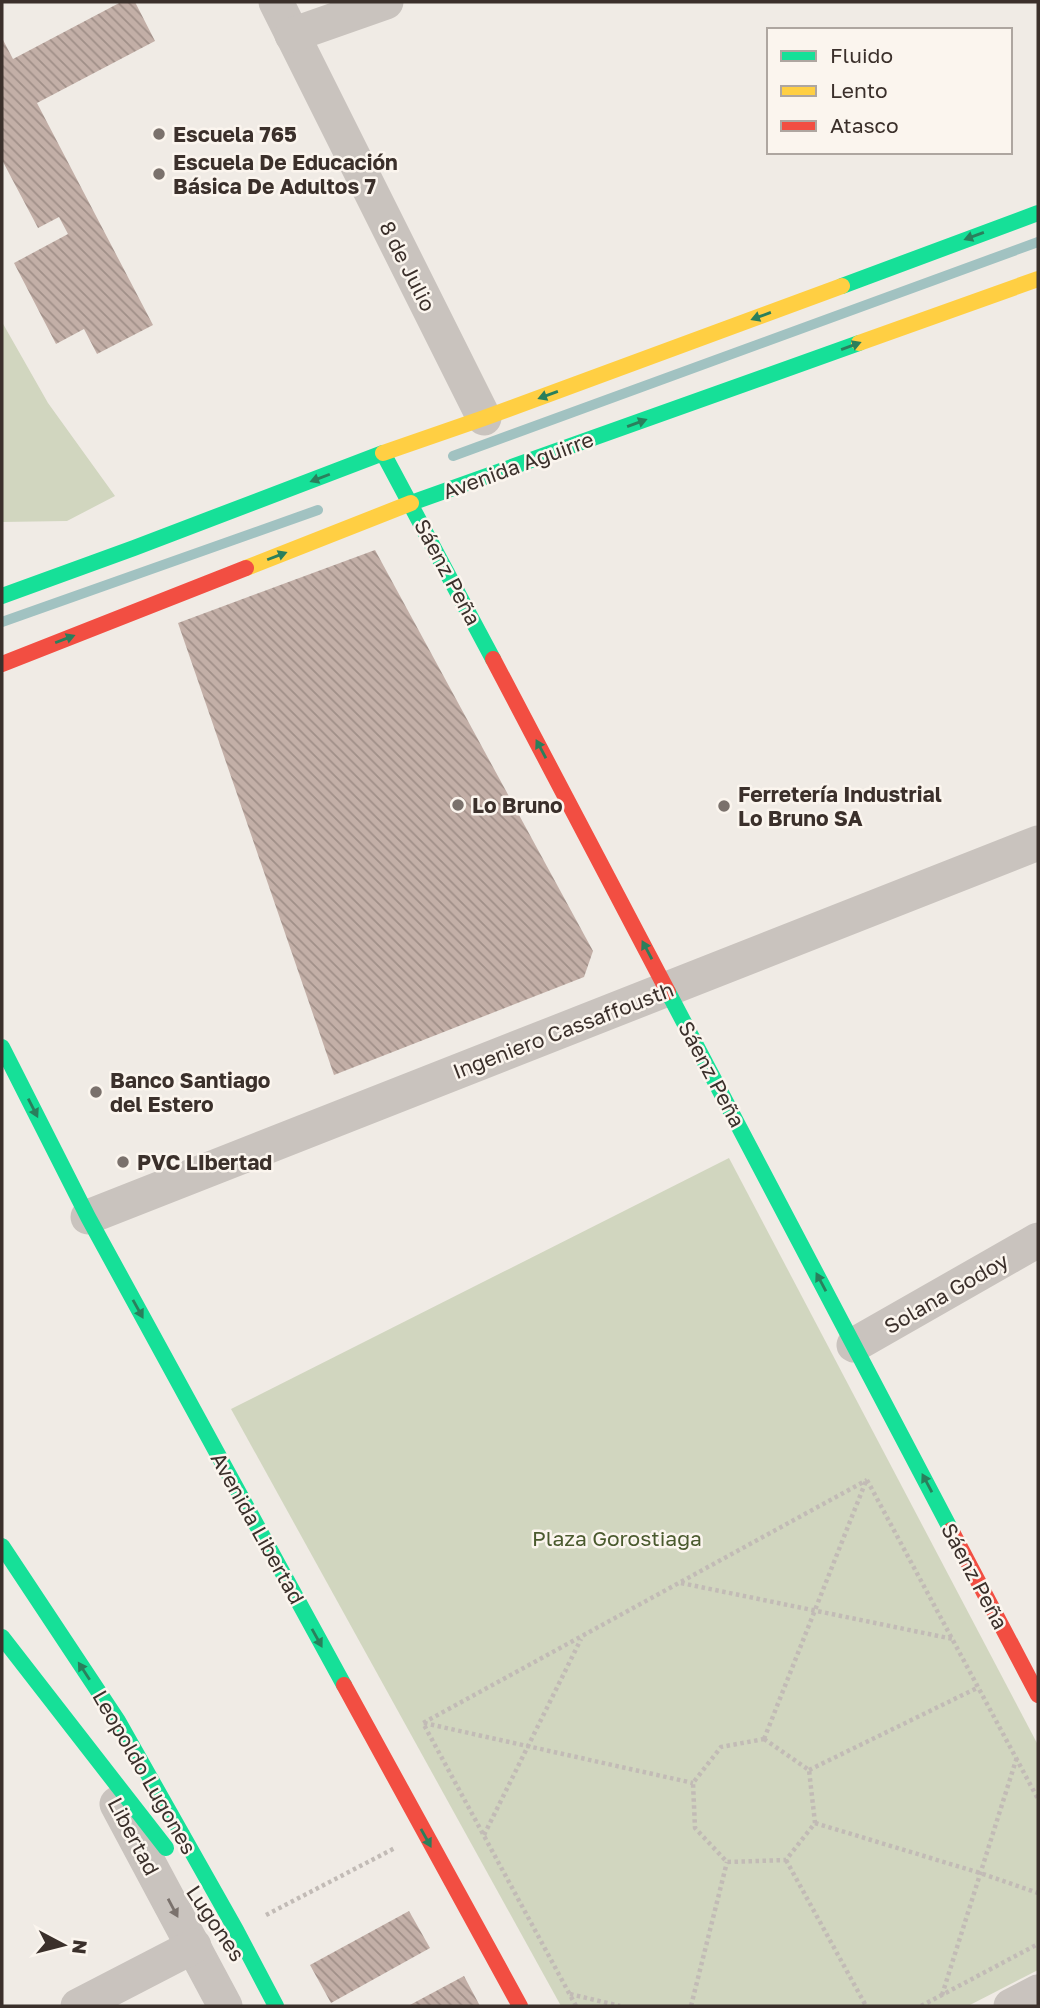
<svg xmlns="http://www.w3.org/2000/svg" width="1040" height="2008" viewBox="0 0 1040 2008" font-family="'Golos Text',sans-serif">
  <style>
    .green { fill: #d1d6bf }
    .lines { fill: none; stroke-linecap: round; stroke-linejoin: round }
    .stream { stroke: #a1c2c1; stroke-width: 10 }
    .building { fill: url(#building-back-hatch) }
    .path { stroke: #c2bbb6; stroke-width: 4.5; stroke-dasharray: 3.5 3.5; stroke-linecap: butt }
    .street { stroke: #c9c3be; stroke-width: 35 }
    .fast { stroke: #16e098; stroke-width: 16 }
    .slow { stroke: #ffcf43; stroke-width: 16 }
    .jam { stroke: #f24e42; stroke-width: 16 }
    .oneway { fill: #2a7f5c }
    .oneway2 { fill: #7b726d }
    .poi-dot { fill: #7a716c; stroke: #fbf5ee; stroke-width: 2.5 }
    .labels { text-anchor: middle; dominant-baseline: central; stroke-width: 5; stroke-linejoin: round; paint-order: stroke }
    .poi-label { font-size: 21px; font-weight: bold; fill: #3b302b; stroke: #fbf5ee; text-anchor: start }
    .street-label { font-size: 21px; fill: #3b302b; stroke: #fbf5ee }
    .park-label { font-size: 21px; fill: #4a5a2e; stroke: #fbf5ee }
  </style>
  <defs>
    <pattern id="building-back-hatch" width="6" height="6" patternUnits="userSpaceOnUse" patternTransform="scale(1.75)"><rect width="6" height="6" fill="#c3afa7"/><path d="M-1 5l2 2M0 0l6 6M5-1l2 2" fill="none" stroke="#a08f88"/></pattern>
  </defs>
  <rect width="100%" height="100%" fill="#f0ebe5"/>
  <!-- green -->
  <g class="green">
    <path d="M2 322 48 403 115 496 67 521 2 522Z"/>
    <path d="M729 1158 1038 1745V1970L968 2006H561L231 1409Z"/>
  </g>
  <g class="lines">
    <!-- stream -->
    <g class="stream">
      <path d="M453 456 1038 242"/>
      <path d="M2 622 318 510"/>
    </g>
  </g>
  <!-- building -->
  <g class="building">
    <path d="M121 2H135L155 41 37 103 153 325 97 354 84 329 56 344 14 263 68 234 59 217 38 228 2 160V38L13 59Z"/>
    <path d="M375 550 593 951 584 977 334 1075 178 623Z"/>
    <path d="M409 1911 430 1948 331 2003 310 1965Z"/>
    <path d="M464 1976 480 2006H408Z"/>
  </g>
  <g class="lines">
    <!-- path -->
    <g class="path">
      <path d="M867 1480 1038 1799"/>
      <path d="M681 1583 953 1639"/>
      <path d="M424 1723 693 1783"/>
      <path d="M764 1739 809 1770 815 1823 786 1860 727 1862 695 1828 693 1783 721 1747Z"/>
      <path d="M764 1739 866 1481"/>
      <path d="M809 1770 979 1687"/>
      <path d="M815 1823 980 1873 1038 1893"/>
      <path d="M484 1835 581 1639"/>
      <path d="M786 1860 866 2006"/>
      <path d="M266 1915 395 1848"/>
      <path d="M570 1994 620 2006"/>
      <path d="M942 1995 1017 1757"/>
      <path d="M576 2006 423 1723 867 1480"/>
      <path d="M691 2006 727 1862"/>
      <path d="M921 2006 1038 1944"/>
    </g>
    <!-- street -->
    <g class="street">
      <path d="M276 2 484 418"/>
      <path d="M292 35 386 2"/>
      <path d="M88 1217 1038 843"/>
      <path d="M854 1345 1038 1240"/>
      <path d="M117 1804 225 2006"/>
      <path d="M78 2006 194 1946"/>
      <path d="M1011 2006 1038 1992"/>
    </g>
    <!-- fast -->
    <g class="fast">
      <path d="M842 286 1038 213"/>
      <path d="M411 503 859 343"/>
      <path d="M2 596 134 548 383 453 493 659"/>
      <path d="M668 992 951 1530"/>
      <path d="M2 1047 88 1217 344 1685"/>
      <path d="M2 1546 118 1721 236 1930 276 2006"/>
      <path d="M2 1637 166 1848"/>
    </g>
    <!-- slow -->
    <g class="slow">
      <path d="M859 343 1038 279"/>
      <path d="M383 453 484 418 842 286"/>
      <path d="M246 568 411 503"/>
    </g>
    <!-- jam -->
    <g class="jam">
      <path d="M493 659 668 992"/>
      <path d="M2 664 246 568"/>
      <path d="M951 1530 1038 1695"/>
      <path d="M344 1685 520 2006"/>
    </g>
  </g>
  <!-- one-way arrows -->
  <defs><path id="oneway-solid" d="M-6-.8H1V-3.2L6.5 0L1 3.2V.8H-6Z" transform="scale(1.75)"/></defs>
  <g class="oneway">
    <use href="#oneway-solid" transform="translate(974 236) rotate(160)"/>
    <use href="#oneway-solid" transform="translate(761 316) rotate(160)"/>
    <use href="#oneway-solid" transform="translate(851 346) rotate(-20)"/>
    <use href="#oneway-solid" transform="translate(548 395) rotate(160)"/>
    <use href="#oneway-solid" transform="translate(637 423) rotate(-20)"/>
    <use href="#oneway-solid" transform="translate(320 478) rotate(159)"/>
    <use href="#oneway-solid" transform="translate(277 556) rotate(-21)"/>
    <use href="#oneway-solid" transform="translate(65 639) rotate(-21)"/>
    <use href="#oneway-solid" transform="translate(541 749) rotate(-118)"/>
    <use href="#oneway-solid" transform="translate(647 950) rotate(-118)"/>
    <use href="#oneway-solid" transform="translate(33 1108) rotate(63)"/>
    <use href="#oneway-solid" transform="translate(821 1282) rotate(-118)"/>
    <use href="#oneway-solid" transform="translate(138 1309) rotate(61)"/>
    <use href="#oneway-solid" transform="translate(927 1483) rotate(-118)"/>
    <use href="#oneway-solid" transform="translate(317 1638) rotate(61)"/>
    <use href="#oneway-solid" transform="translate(84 1671) rotate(-123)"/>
    <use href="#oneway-solid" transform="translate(426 1838) rotate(61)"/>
  </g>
  <use class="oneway2" href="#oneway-solid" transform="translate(173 1908) rotate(62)"/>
  <!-- markers -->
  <g class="poi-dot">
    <circle cx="159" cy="134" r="7"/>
    <circle cx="159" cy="174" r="7"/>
    <circle cx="458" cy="805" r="7"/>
    <circle cx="724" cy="806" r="7"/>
    <circle cx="96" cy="1092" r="7"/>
    <circle cx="123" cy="1162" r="7"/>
  </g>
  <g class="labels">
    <!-- poi labels -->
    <g class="poi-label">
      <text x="173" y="134">Escuela 765</text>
      <text x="173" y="162">Escuela De Educación<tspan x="173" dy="24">Básica De Adultos 7</tspan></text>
      <text x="738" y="794">Ferretería Industrial<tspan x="738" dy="24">Lo Bruno SA</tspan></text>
      <text x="472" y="805">Lo Bruno</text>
      <text x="110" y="1080">Banco Santiago<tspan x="110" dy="24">del Estero</tspan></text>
      <text x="137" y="1162">PVC LIbertad</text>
    </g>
    <!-- street labels -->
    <g class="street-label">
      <text transform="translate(408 266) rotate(63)">8 de Julio</text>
      <text transform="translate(518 465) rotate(-20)">Avenida Aguirre</text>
      <text transform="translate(448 572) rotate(62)">Sáenz Peña</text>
      <text transform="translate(563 1030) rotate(-21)">Ingeniero Cassaffousth</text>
      <text transform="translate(712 1074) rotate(62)">Sáenz Peña</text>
      <text transform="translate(946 1293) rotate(-30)">Solana Godoy</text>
      <text transform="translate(258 1528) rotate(61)">Avenida Libertad</text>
      <text transform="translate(975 1576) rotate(62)">Sáenz Peña</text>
      <text transform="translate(145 1772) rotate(60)">Leopoldo Lugones</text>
      <text transform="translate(134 1836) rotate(62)">Libertad</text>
      <text transform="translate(216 1923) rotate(56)">Lugones</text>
    </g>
    <!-- park labels -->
    <g class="park-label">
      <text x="617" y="1538">Plaza Gorostiaga</text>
    </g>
  </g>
  <!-- border -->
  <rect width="1040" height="2008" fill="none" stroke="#3b302b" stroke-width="7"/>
  <!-- legend -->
  <rect x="767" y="28" width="245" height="126" fill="#fbf5ee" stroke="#aea6a0" stroke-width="2"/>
  <rect x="781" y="51" width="35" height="10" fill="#16e098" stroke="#aea6a0" stroke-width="2"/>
  <text x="830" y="63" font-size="21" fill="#3b302b">Fluido</text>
  <rect x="781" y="86" width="35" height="10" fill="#ffcf43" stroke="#aea6a0" stroke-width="2"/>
  <text x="830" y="98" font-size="21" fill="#3b302b">Lento</text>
  <rect x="781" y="121" width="35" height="10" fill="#f24e42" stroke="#aea6a0" stroke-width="2"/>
  <text x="830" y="133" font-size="21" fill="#3b302b">Atasco</text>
  <!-- north arrow -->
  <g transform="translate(63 1945) rotate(97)" stroke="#fbf5ee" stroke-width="5" paint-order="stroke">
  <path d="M0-5L12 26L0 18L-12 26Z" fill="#3b302b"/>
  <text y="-10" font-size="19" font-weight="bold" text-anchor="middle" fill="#3b302b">N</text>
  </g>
</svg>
